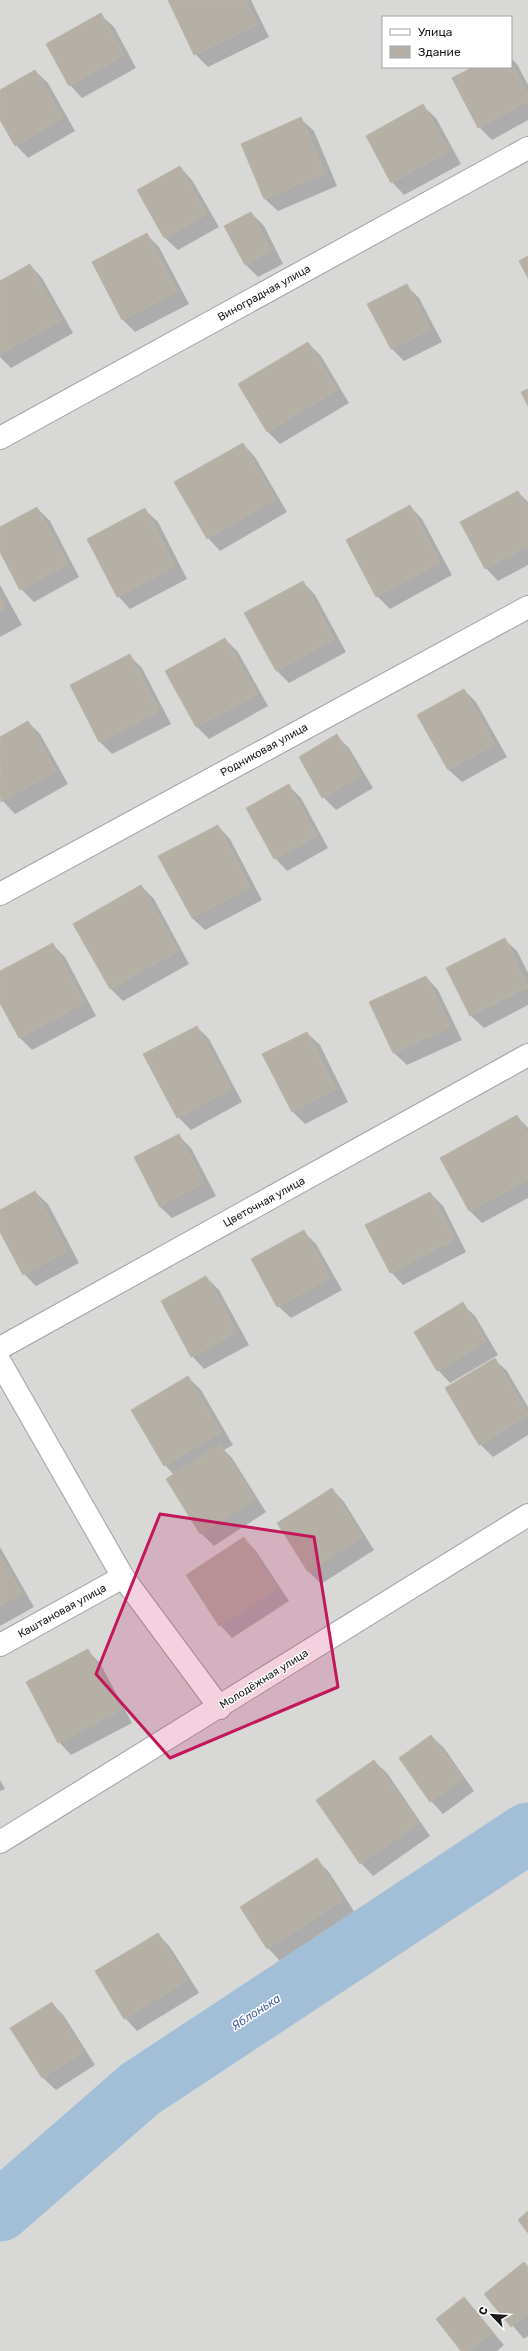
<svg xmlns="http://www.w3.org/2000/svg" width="528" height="2351" viewBox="0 0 528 2351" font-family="Rubik,sans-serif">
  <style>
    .residential { fill: #d8d8d7; fill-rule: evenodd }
    .shadow { fill: #0003 }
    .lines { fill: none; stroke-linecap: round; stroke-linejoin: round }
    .river { stroke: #a3bfd7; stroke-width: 61 }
    .building { fill: #b5b0a6; stroke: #bcb4a4 }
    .minor-casing { stroke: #a1a1a1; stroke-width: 24 }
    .minor { stroke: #fff; stroke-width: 22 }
    .marked { fill: #c2185b; fill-opacity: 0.2; stroke: #c2185b; stroke-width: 3; stroke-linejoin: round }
    .labels { text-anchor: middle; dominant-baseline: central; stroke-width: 3; stroke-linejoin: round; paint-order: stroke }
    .street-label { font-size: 11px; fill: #1a1a1a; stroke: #fff }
    .water-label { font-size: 12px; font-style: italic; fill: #4e65a3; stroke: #fff }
  </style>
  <rect width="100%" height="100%" fill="#eceae0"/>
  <!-- residential -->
  <path class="residential" d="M0 0H528V2351H0ZM383 17H511V67H383Z"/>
  <!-- shadow -->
  <g class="shadow">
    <path d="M169 0H251L269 37 208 67 195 54Z"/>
    <path d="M101 15 114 27 136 68 82 98 70 85Z"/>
    <path d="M511 58 517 64 528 85V120L492 140 479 127 475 67H511Z"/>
    <path d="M35 71 48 83 75 131 28 158 16 145 0 118V91Z"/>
    <path d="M423 106 436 118 461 164 404 195 392 182Z"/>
    <path d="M301 119 314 131 337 186 278 211 265 199 242 144Z"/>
    <path d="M180 167 192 180 219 227 178 250 165 238 139 190Z"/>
    <path d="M251 213 264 226 283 264 258 277 246 265 226 226Z"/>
    <path d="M147 235 159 247 189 304 135 332 123 320Z"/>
    <path d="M30 265 42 278 73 333 11 368 0 357V282Z"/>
    <path d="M406 285 419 298 442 342 404 361 391 348Z"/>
    <path d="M308 343 321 356 349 403 280 444 268 432 239 384Z"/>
    <path d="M243 444 255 457 287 512 220 551 208 538Z"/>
    <path d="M518 492 528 502V565L498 581 486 568Z"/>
    <path d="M410 506 422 519 452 575 390 609 377 596Z"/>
    <path d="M37 508 50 521 79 577 34 602 21 589 0 549V528Z"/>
    <path d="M145 510 158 522 187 579 130 609 118 596Z"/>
    <path d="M303 582 315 595 346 652 289 683 277 671Z"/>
    <path d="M0 585 22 625 0 637Z"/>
    <path d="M225 639 238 652 268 706 209 739 197 727 166 672Z"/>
    <path d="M129 655 142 668 171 724 112 754 100 742Z"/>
    <path d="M464 690 476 702 507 757 462 782 449 770 418 716Z"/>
    <path d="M28 722 40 734 68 784 15 814 0 798V738Z"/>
    <path d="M337 736 349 748 373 788 336 810 323 797Z"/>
    <path d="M289 786 301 798 328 848 287 871 275 858Z"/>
    <path d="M218 826 230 839 262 900 205 930 192 918 160 857Z"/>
    <path d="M141 886 154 899 189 964 123 1001 111 989 74 924Z"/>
    <path d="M504 939 517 951 528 973V1005L484 1028 471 1016 447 968Z"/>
    <path d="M52 944 65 957 96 1016 32 1050 20 1038 0 1001V972Z"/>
    <path d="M426 977 438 990 462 1040 407 1065 394 1053 371 1003Z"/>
    <path d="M197 1027 209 1039 242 1102 191 1130 178 1117Z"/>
    <path d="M307 1033 320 1045 348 1102 305 1124 292 1111Z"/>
    <path d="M517 1116 528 1128V1198L482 1223 470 1211 441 1158Z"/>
    <path d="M178 1135 191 1148 216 1196 172 1218 159 1206Z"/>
    <path d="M35 1192 48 1204 79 1263 36 1286 24 1274 0 1230V1211Z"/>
    <path d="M430 1193 443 1206 466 1252 403 1285 391 1272Z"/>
    <path d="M303 1231 316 1244 342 1290 291 1318 278 1306Z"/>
    <path d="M206 1277 219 1290 249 1345 204 1369 192 1356Z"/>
    <path d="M462 1304 475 1316 498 1355 450 1383 438 1370Z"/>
    <path d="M494 1359 507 1371 528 1407V1435L493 1457 480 1444Z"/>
    <path d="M188 1377 201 1390 233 1445 224 1450 232 1458 266 1512 214 1546 201 1533 167 1480 174 1475 165 1465 132 1410Z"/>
    <path d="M332 1489 344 1502 374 1550 321 1584 308 1571Z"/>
    <path d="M244 1538 256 1551 289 1601 232 1638 220 1625Z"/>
    <path d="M0 1547 34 1607 0 1626Z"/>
    <path d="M87 1650 100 1663 132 1723 71 1755 59 1742Z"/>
    <path d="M431 1736 444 1748 474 1791 443 1814 431 1801Z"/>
    <path d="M374 1761 387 1773 430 1836 373 1876 361 1863Z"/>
    <path d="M0 1780 5 1789 0 1791Z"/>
    <path d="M317 1860 329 1872 355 1913 280 1961 268 1948Z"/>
    <path d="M158 1934 170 1947 199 1993 137 2031 125 2018Z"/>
    <path d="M52 2003 64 2016 95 2065 56 2090 43 2078 12 2028Z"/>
    <path d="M528 2268V2336L524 2339 486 2294Z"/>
    <path d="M464 2298 504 2345 497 2351H462Z"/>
  </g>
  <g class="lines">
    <!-- river -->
    <path class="river" d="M0 2211 140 2089 528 1833"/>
  </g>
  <!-- building -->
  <g class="building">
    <path d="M168 0H245L257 25 194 55Z"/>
    <path d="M101 13 124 55 69 86 46 44Z"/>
    <path d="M511 63 528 95V101L478 128 452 78 473 67H511Z"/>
    <path d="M35 70 63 118 15 146 0 120V90Z"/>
    <path d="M423 104 449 151 391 183 366 136Z"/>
    <path d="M301 117 325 173 264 199 241 144Z"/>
    <path d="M180 166 207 214 164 238 137 190Z"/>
    <path d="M251 212 271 251 245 265 224 226Z"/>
    <path d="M147 233 177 291 122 320 92 262Z"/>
    <path d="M528 256V278L519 261Z"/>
    <path d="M30 264 61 320 0 354V281Z"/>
    <path d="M407 284 430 329 391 349 367 304Z"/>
    <path d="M308 342 337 390 267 432 238 384Z"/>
    <path d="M528 389V406L521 392Z"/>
    <path d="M243 443 275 499 207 539 174 482Z"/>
    <path d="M518 491 528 509V546L485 569 460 522Z"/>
    <path d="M410 505 440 562 376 597 346 540Z"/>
    <path d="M37 507 68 564 20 590 0 552V527Z"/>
    <path d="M145 508 175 566 117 597 87 539Z"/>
    <path d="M303 581 334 639 276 671 244 613Z"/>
    <path d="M0 597 6 608 0 611Z"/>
    <path d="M225 638 257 694 196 727 165 671Z"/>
    <path d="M130 654 159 711 99 742 70 685Z"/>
    <path d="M464 689 495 744 448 770 417 715Z"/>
    <path d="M28 721 56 771 1 802 0 737Z"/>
    <path d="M337 734 361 775 322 798 299 757Z"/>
    <path d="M289 784 317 836 274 859 246 808Z"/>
    <path d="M218 825 250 887 192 918 158 856Z"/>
    <path d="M141 885 178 951 110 989 73 924Z"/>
    <path d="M505 938 528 987 470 1016 446 968Z"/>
    <path d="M53 943 84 1003 19 1038 0 1003V971Z"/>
    <path d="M426 976 450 1027 393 1053 369 1002Z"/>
    <path d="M197 1026 231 1089 177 1118 143 1054Z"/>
    <path d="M307 1032 336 1089 292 1112 262 1054Z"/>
    <path d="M517 1115 528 1135V1179L469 1211 440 1158Z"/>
    <path d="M179 1134 204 1183 159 1206 134 1157Z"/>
    <path d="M35 1191 67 1251 23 1275 0 1232V1210Z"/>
    <path d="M430 1192 455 1239 390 1273 365 1225Z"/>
    <path d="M304 1230 330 1278 277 1307 251 1259Z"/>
    <path d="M206 1276 237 1332 191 1357 161 1301Z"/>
    <path d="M463 1302 486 1342 437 1371 414 1332Z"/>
    <path d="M495 1358 528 1415 479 1445 445 1388Z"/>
    <path d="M188 1376 221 1432 164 1466 131 1410Z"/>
    <path d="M220 1444 255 1499 200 1534 166 1479Z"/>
    <path d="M332 1488 362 1537 308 1572 277 1523Z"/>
    <path d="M244 1537 277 1588 219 1626 186 1575Z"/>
    <path d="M0 1555 22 1594 0 1606Z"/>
    <path d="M88 1649 120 1710 58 1743 26 1682Z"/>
    <path d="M431 1735 463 1778 430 1802 399 1758Z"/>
    <path d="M374 1760 419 1823 360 1864 316 1800Z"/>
    <path d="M317 1858 343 1900 267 1949 240 1907Z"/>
    <path d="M158 1933 187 1980 124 2019 95 1971Z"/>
    <path d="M52 2002 83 2052 42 2078 10 2028Z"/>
    <path d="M528 2211V2233L518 2220Z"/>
    <path d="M524 2262 528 2267V2313L511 2327 484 2294Z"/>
    <path d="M464 2297 493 2332 469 2351H461L436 2319Z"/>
  </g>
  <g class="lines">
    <defs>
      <g id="minor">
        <path d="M0 438 528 148"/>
        <path d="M0 894 528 607"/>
        <path d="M0 1348 528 1055"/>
        <path d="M0 1362 123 1577 220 1708"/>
        <path d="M0 1645 123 1577"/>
        <path d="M0 1842 528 1515"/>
      </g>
    </defs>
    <!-- minor casing -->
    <use href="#minor" class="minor-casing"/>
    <!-- minor -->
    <use href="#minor" class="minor"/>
  </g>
  <!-- marked area -->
  <path class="marked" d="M160 1514 314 1537 338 1687 170 1758 96 1674Z"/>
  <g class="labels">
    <!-- street labels -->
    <g class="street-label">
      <text transform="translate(264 293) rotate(-29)">Виноградная улица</text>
      <text transform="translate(264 750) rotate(-29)">Родниковая улица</text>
      <text transform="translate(264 1202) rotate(-29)">Цветочная улица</text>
      <text transform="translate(62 1611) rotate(-29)">Каштановая улица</text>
      <text transform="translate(264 1679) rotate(-32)">Молодёжная улица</text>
    </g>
    <!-- water labels -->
    <g class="water-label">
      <text transform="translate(256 2012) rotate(-33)">Яблонька</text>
    </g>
  </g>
  <!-- legend -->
  <rect x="382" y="16" width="130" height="52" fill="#ffffff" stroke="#a3a3a3"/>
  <rect x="390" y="29" width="20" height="6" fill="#ffffff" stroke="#a3a3a3"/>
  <text x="418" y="36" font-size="12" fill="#1a1a1a">Улица</text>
  <rect x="390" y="46" width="20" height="12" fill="#b5b0a6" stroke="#a3a3a3"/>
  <text x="418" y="56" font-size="12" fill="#1a1a1a">Здание</text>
  <!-- north arrow -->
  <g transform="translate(492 2315) rotate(295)" stroke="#ffffff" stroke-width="3" paint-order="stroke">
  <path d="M0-3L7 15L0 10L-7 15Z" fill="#1a1a1a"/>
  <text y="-6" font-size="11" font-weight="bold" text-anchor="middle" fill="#1a1a1a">С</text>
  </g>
</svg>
